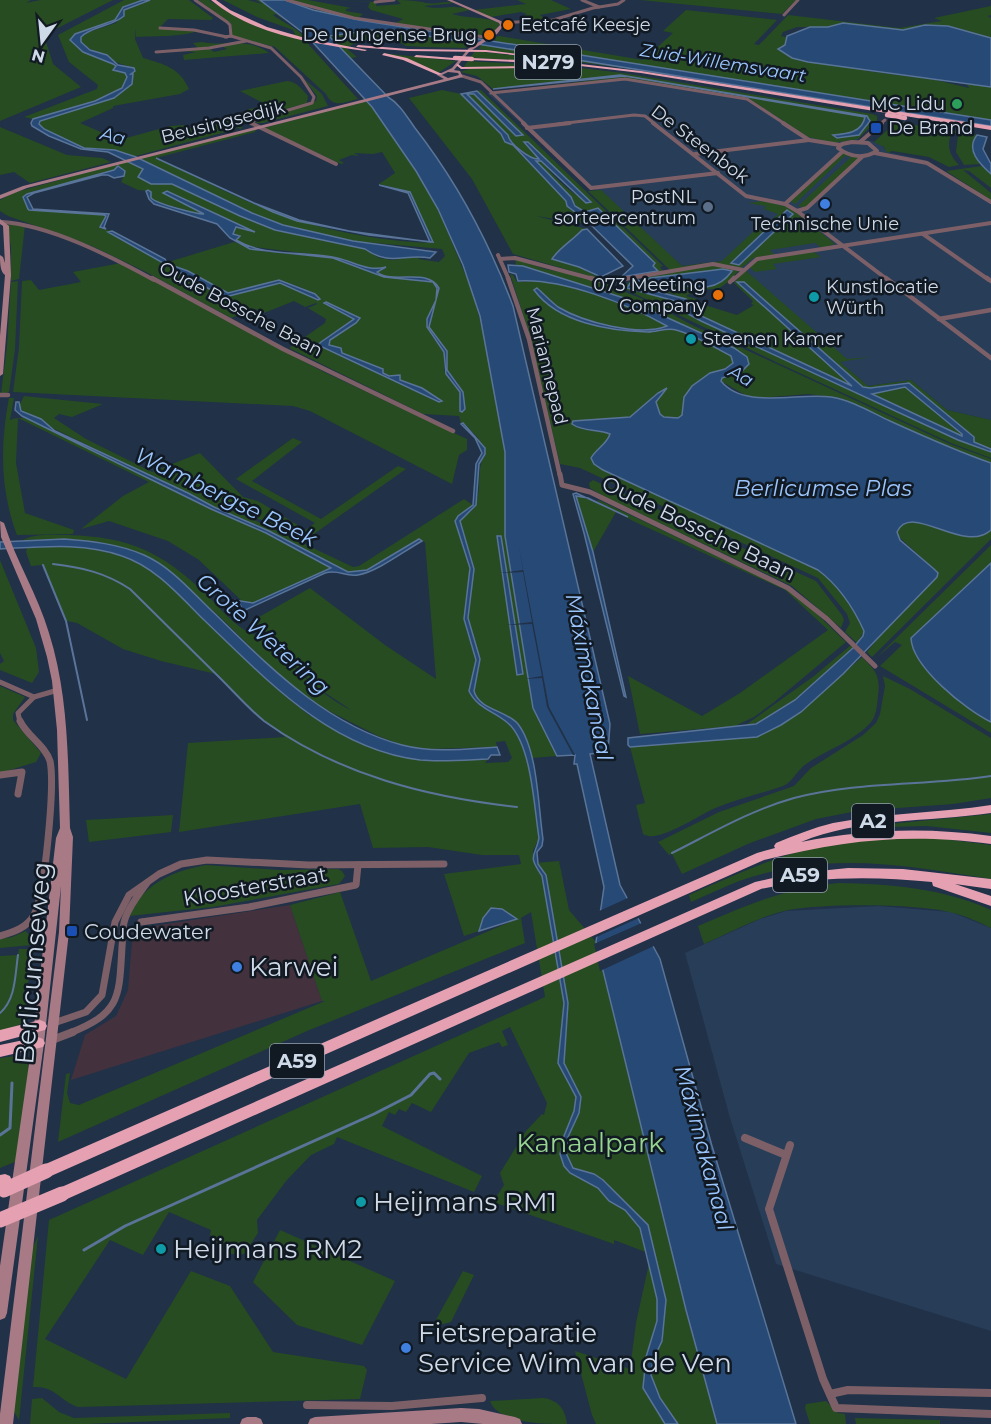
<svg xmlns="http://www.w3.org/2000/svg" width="991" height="1424" viewBox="0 0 991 1424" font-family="Montserrat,sans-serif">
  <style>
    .commercial { fill: #43323d }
    .built { fill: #283d58 }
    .green { fill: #274c21; fill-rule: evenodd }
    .water { fill: #274975; stroke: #597498; stroke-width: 1.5; fill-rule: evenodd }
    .pier { fill: #203148 }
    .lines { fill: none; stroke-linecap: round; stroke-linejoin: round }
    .stream-far1 { stroke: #597498; stroke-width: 2 }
    .stream { stroke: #597498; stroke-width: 3 }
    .street-far5 { stroke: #7d6067; stroke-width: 3 }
    .street-far4 { stroke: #7d6067; stroke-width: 4 }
    .street-far3 { stroke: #7d6067; stroke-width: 4.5 }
    .street-far2 { stroke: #7d6067; stroke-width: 5 }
    .street-far1 { stroke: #7d6067; stroke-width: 7 }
    .street { stroke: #7d6067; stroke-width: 8 }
    .secondary { fill: #a77a86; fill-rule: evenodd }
    .highway { fill: #e5a0b2; fill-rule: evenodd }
    .highway-bridge-far1 { stroke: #e5a0b2; stroke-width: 4.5 }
    .highway-bridge { stroke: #e5a0b2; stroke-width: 15 }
    .food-dot { fill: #e8710a; stroke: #111923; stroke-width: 2 }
    .leisure-dot { fill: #2e9e5b; stroke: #111923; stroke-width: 2 }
    .transit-dot { fill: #1a4fb4; stroke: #111923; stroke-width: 2 }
    .shop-dot { fill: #3f7fe0; stroke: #111923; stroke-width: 2 }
    .service-dot { fill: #5c6f8a; stroke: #111923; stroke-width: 2 }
    .culture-dot { fill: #0f9aa8; stroke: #111923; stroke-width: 2 }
    .labels { text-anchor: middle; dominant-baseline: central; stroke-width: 5; stroke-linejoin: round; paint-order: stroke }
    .far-poi-label { font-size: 18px; fill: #cfdae9; stroke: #111923; text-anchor: start }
    .far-water-label { font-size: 18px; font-style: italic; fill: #9bc5fd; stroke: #111923 }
    .far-street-label { font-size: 18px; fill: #cfdae9; stroke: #111923 }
    .shield { fill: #111923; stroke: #96a0ae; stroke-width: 1.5 }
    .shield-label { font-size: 20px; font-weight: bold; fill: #cfdae9 }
    .street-label { font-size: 21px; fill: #cfdae9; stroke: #111923 }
    .poi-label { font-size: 21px; fill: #cfdae9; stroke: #111923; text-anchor: start }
    .water-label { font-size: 22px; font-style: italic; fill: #9bc5fd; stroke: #111923 }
    .near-street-label { font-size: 26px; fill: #cfdae9; stroke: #111923 }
    .near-poi-label { font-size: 26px; fill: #cfdae9; stroke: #111923; text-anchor: start }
    .near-park-label { font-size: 26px; fill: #98d58f; stroke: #111923 }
  </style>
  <rect width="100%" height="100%" fill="#203148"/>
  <!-- commercial -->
  <path class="commercial" d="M290 905 322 1001 71 1080 85 1035 116 1016 128 990 133 929Z"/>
  <!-- built -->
  <g class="built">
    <path d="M622 77 750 98 825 140 856 139 872 141 880 144 888 152 925 160 991 200V420L947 410 911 380 868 386 837 360 745 270 722 261 682 266 487 93Z"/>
    <path d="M878 906 951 912 991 928V1331L776 1264 730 1118 685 953 760 919 786 911Z"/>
  </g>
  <!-- green -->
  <g class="green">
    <path d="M0 0H31L26 3 40 0H113L44 35 53 64 81 87 0 121Z"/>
    <path d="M124 0H143C125 5 124 5 115 20L75 34 71 40 90 55 103 58 116 66 113 68 126 74 128 77 122 88 95 101 33 119 24 117 97 89 98 85 69 62 58 35Z"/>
    <path d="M150 0H189L213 18 211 20 168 19 159 28 197 31C184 37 153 36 136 37V28L135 39 143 58C164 64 180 68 189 89L180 94 113 106V108L80 123 119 140 170 126 185 125 192 129 224 123 237 129 132 157 115 150 84 148 44 129 39 124 40 121 114 98 127 89 132 67C117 64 92 52 81 42V37L89 32 116 23 127 7Z"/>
    <path d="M198 0H209L237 17 289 36 295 34 293 30 257 17 223 0H248L262 4 256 0H260L289 23 276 14 273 15C285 24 305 31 309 45L358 99C345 102 333 109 326 94L275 47 232 36V25L229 22Z"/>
    <path d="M285 0H308L352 8 346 9V11L363 14 358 18 298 4 354 18 485 39 482 40 338 16Z"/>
    <path d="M325 0 377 2 376 6 401 4 397 0C407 0 419 1 426 3 437 5 444 0 455 3L424 6C439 11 455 3 470 10L452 14C467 19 490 16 500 24L490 37 396 23 403 19 371 10 368 7 370 2Z"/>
    <path d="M517 0H551L571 9 540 15 546 20 530 22 523 16 527 14 521 12 491 17 474 10 526 4Z"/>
    <path d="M640 0H796L782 14Z"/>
    <path d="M991 6V15L988 16 991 18V38L954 27 939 25 903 30 843 23 828 27H797L783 32 781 36 786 37 785 45 779 47 808 62 851 66 867 71 936 80 969 88 967 84 991 87V120L488 41 494 39 493 41H495L496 37 499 36 643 60 673 33 663 31 686 10 777 20 754 44 759 45 788 15 899 28 942 21 934 18Z"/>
    <path d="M384 30 480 43 464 48 424 47 406 46 397 41 362 40 346 48 357 57 351 58 329 38 334 34Z"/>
    <path d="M202 42C224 47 249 37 269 53L184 60 183 55 196 52 182 51 209 48 214 52 227 49 222 46 198 48 193 43Z"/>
    <path d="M482 44 991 126V127L661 73 479 49Z"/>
    <path d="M475 51 581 63 470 58Z"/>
    <path d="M381 53 456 61 438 73 398 57Z"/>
    <path d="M468 61 572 67 623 73 872 114 877 116V120L858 139 833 143 808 137 748 98 622 78 495 92 627 76 620 75 493 89 477 76 460 72 469 69 463 68Z"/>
    <path d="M304 79 322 94 328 106 263 123H254L316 101 317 96Z"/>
    <path d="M287 81C297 82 301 88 308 96L307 103 252 119 249 123 237 125 243 128 240 129 225 121 246 110 267 105 240 91Z"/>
    <path d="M442 90 461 94 501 134 506 142 512 145 566 201 568 206 587 221 580 223 536 216 587 229 582 230C574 240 559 248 553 259L579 267 603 280 513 254 472 179 409 98Z"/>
    <path d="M481 90 663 266 660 267 663 271 645 275 658 270 593 211 585 212 578 209 571 197 534 160 510 141 508 135 466 95 474 94 516 136H523L477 91ZM528 142 591 202V203C565 192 542 164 528 142Z"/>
    <path d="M367 100 416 171 438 209 473 293 486 344 505 452V536L533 708 557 756 532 758C529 743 520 727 508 717 497 708 478 707 474 691L480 659 468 618 474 569 460 521C463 516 471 513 474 508 483 491 475 471 485 454L478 438 465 424H461L459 416 423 414 289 348 325 323 326 319 308 308 317 304 316 303 305 307 294 301 264 313 255 309 231 318 146 272 92 246 8 216 0 211V200L13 193 127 161 144 170 139 176 151 184H172L240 216 275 230 365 249 379 258 393 260 418 256 421 257 418 259 439 262 445 256 442 249 353 241 283 225 252 213 139 158 257 128 255 132 156 158C202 179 248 205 296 220 339 233 388 242 433 243L408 191 379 184 395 173 382 152 373 154 354 153 359 156 352 155 339 160 344 163 341 164 264 128ZM119 166 123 169 124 176 121 182 138 190 150 191 151 198 167 207 173 206 201 215 205 214 178 201 167 191 254 231 236 227 234 230 236 240 247 246 335 257 374 270 386 268 377 272 380 276 333 258 260 251 234 242 165 263 228 293C268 287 283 271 320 299L280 283 229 296 220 295 109 233 112 231 100 228 106 215 29 210 23 197 31 192 115 170ZM389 277C404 277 430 274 439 288L429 327 447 351V370L458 383 465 409 462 412 460 411V392L444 370V352L432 336 427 319 436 300 437 288 433 282 427 281ZM326 302 360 318 356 323 329 340V345L342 353 375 366 389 376 422 388 442 401 439 402 320 346 321 342 354 319Z"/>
    <path d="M902 122 951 133C947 146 949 155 959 165L949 167 929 157 892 151 887 153 884 147 874 142 894 124Z"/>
    <path d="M0 127 67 155 102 158 111 162 30 183 14 172 0 175Z"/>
    <path d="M951 130 977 135 972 149 980 164 964 165 956 152 958 135Z"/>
    <path d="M843 153 861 156 805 208 798 206 851 157 845 156 795 204 790 201Z"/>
    <path d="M982 166 991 174V188L969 171 963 170 991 193V200L946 171Z"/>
    <path d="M601 190 682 266 722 261 754 231 761 230 778 214 764 209 766 206 748 203 763 201 789 207 835 244 822 248 815 243 770 250 775 255 754 258 741 268 722 264 671 271 588 191Z"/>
    <path d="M16 223 25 225 19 279 11 281V247L7 225Z"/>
    <path d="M604 225 608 226 640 256 639 260 635 263 602 228Z"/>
    <path d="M814 252 821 257 773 264 777 269 755 272 749 267 759 260Z"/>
    <path d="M515 259 545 269 612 282 613 287 650 302 690 324 950 444 991 459V463L941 444 840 398 808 394 758 398 745 395 721 381 722 378 742 371 741 352 624 298 516 265Z"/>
    <path d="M121 263 322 371 467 439V450L459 455 452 484 310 411 293 406 13 392 19 347 22 281 31 280 39 290 81 282 73 272Z"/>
    <path d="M713 265 739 271C733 276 728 283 721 287 711 293 652 288 644 280L646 277ZM723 269 731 274C725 277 721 283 715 285 693 293 672 281 650 283L676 275Z"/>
    <path d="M745 270 847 359 871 357 840 362 868 386 911 380 947 410 991 420V449L974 442 907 382 870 388 863 387 743 282H737L853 386 697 314C689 293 663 293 643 288L641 287 643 285 638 280 628 285V289L679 302 686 306 691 316 958 440 991 452V458L951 443 778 363 623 288 629 282 637 279 648 285 693 292 686 296 697 299 695 302 737 315 754 305 751 304 753 301 734 283Z"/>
    <path d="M510 274 513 275 517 282C526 282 536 280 545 282 580 286 636 309 667 326 638 336 584 322 559 307 550 302 544 295 538 288L534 291C563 320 604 331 644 332 654 332 668 327 676 330 695 335 714 347 731 356L733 364 725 369 709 373 684 397 682 415 678 418 664 417 660 414 656 402 666 389 658 393 630 417 574 421 572 424C582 432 599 430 611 434L609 439 594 453V464L603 470 818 570C838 585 854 609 864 631L857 643 845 632 850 623 847 614 818 578 580 468 560 464 530 336Z"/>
    <path d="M18 281 15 350 9 392 1 394 7 346 11 282Z"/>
    <path d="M905 387 962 434V437L872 394Z"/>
    <path d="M24 396 103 404 72 417 59 414 54 418 86 439 152 472 200 453 243 497 258 501 301 527 292 534 222 502 220 504 353 567 359 566 464 499 473 505 458 516 455 521 470 568 465 607 466 629 476 660 469 691C482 712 497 710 511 726 532 750 534 807 539 838L533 851 534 863 559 861 569 910 596 942 686 1310 717 1424H596L592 1415 575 1351 630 1369 636 1323 651 1254 614 1240V1244L493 1202 504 1185 500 1173 526 1131 542 1114 544 1115 547 1103 510 1027 502 1031 508 1045 502 1047 499 1042 469 1053 431 1112 412 1103 406 1112 399 1109 395 1115 389 1112 382 1126 482 1176 474 1192 337 1137 334 1144 311 1155 286 1181 257 1220 258 1233 244 1254H227L210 1235 211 1230 169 1212 143 1255 110 1240 45 1339 126 1379 191 1271 230 1286 273 1352 364 1366 367 1370 360 1399 78 1407C58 1400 56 1386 33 1387L49 1220 545 997 531 912 521 918 525 943 307 1031 58 1142 66 1074 70 1073 67 1093 70 1103 79 1105 325 1001H322L290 905 340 892 371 981 517 919 502 909 483 918 479 931 464 936 444 874 521 864 519 855H482L428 847 373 848 360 804 179 832 188 743 285 737 262 719 216 674 161 661 123 649 77 623 67 621 43 565 31 566 26 552 27 548 61 546 94 549 122 556 145 566 170 586 273 686 310 716 419 760 488 759 485 763 508 762 512 758 505 741 496 742 497 747 427 749 402 745 378 736 321 707 284 680 219 616 155 560 129 550 100 542 64 539 23 540C35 533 54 535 68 535 131 537 161 552 206 594 217 605 229 620 243 629 252 635 262 636 270 644 296 668 318 694 351 710L315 686 250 622 310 588 385 645 436 679 425 542 419 539 367 571 348 572 269 531 214 507 26 415 19 406Z"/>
    <path d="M9 398H14L10 420C27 413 39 423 53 432L266 533 332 568 253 604 243 602 199 560 168 541 109 521 81 529 123 496 149 482 18 418 16 463 25 513 74 530 73 534 17 535C0 491 0 444 9 398Z"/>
    <path d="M293 438 302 442 252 481 321 519 398 466 406 469 304 541 295 537 315 523 236 479Z"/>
    <path d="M593 480 816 581 842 615 844 620 841 628 792 586 603 496 590 488 589 483Z"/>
    <path d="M578 495 616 512 593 552 576 496Z"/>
    <path d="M599 500 796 594 846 642 773 703 754 717 735 726 640 734 628 676 702 716 740 693 828 630 785 590 633 521 597 501Z"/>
    <path d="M915 521 987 533 991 530V539L872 657 867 652 893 620 937 577 934 569 898 536V529L904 523Z"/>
    <path d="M991 545V563L911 638 919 660 943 687 991 722V733L880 666 902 645 895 642 876 658Z"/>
    <path d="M0 560 36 648 39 672 32 683 0 670V664L4 661 0 653Z"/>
    <path d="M851 645 853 648C821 677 786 717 743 727L814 676Z"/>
    <path d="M862 657C875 670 881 676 878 696 877 704 877 715 871 722 855 741 826 750 806 764 797 770 793 782 783 786 760 794 736 799 713 809 698 816 657 844 643 834L636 805 645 803 630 747 757 737 801 712Z"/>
    <path d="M883 676 910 689 991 738V798L953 804 857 811 816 819 750 843 682 874 672 854 669 855 658 842 719 812 794 786 811 768 863 735 876 723 880 714 885 686Z"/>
    <path d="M0 686 25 697 13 714V720L41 753 36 762 0 773Z"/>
    <path d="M991 814V833L927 826 849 828Z"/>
    <path d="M173 815 171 832 89 842 86 820Z"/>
    <path d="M929 837 991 845V879C909 866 837 852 755 876 733 882 712 893 691 902L689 895C740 873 791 848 846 842 874 839 902 839 929 837Z"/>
    <path d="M206 865 280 870 338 869 342 871 345 876 339 884 213 907 129 916C143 883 174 871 206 865Z"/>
    <path d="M839 883C890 884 943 888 991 910V928C979 922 966 916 953 913 919 903 818 903 784 911 756 918 730 933 704 944L698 926C749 904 783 889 839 883Z"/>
    <path d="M26 931 34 941 32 945 0 948V939L12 937Z"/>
    <path d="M19 949H32L33 952 29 980 23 994 26 1001H35C32 1022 19 1026 0 1031V956L18 955Z"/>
    <path d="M15 1056 28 1063 29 1071 17 1161 0 1168V1058Z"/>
    <path d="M280 1230 395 1281 362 1345 297 1325 253 1282Z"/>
    <path d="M38 1236 19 1420 13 1410 29 1256Z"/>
    <path d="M463 1271 474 1275 451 1322 432 1327Z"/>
    <path d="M42 1398 59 1412 74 1418 230 1413V1418L87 1424H30L32 1399Z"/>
    <path d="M544 1398C559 1401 565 1409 567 1424 545 1424 498 1424 490 1401Z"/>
    <path d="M826 1401 838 1413 845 1414 846 1424H810L805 1408 806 1404Z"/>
    <path d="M855 1418 940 1420V1424H856Z"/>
  </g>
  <!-- water -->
  <g class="water">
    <path d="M143 0H150L124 10V16C111 27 92 26 81 37V42L90 50 107 55 118 65 134 68 135 71 131 74H133L132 84 114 98 40 121 39 124 44 129 84 148 115 150 136 157 252 213 283 225 353 241 436 252 430 258C404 253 391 267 365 249L275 230 240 216 172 184H151L138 177 143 169 108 152 81 149 49 136 32 126 31 123 33 119 95 101 122 88 127 77 125 73 113 70 116 66 113 64 83 52 70 40 75 34 115 20 123 7Z"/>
    <path d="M260 0H285L313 10 359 20 991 120V126L396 31 373 30 329 36 388 97C400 104 407 117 415 128 457 182 489 242 513 306L610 724 608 752 590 754 620 885 660 959 712 1146 796 1424H717L686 1310 596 942 604 887 577 764H574L575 755 557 756 533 708 505 536V452L480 316 463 265 438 209 416 171 372 107 306 35Z"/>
    <path d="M843 23 903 30 925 25 948 26 991 38V87L808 62 792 58 778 49 785 45 787 36 810 27H828Z"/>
    <path d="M620 75 867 116 870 121 859 135 837 138 833 135C846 134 862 133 865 117L625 76 493 89Z"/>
    <path d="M477 91 523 135 516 136 474 94H467L508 135C509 143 530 160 539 159L524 142H528L591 202 586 203 541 161H536L571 197 575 206 585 212 598 208 655 263 653 266 658 271 621 277 633 266 587 221 567 206 566 201 513 145 505 142 501 134 461 94Z"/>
    <path d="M977 135 987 137 983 149 991 164V174C980 164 965 150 977 135Z"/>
    <path d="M156 158 254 203 299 220 349 231 430 242 408 193 379 185 410 192 433 242 369 235 297 221 273 212Z"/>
    <path d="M118 166 125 171 124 176 114 178 108 175H102L34 193 27 197 33 209 109 214 104 227 106 229 100 227 106 216 104 215 29 210 28 209 23 197 27 194 114 170Z"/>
    <path d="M148 190 151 192V198C157 204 196 214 204 214L163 193 167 191 255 232 236 227 233 234 240 236 236 240C266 258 304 250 337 258 355 262 368 272 386 267L377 272C393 285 427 267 439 288L429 327 447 351V370L463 392 465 409 462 412 460 411V392L446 374 444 352 427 327V319L436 300 437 288 433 282 384 277 333 258 250 249 230 238 217 224 154 204 149 199 146 191Z"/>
    <path d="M787 210 793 214 739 265 731 263Z"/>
    <path d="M587 229 623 266 601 277 579 267 552 259C559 248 573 240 582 230Z"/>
    <path d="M112 231 165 259 168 264 188 271 228 293 279 280 315 294 320 299 318 300 280 283 229 296 220 295 108 232Z"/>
    <path d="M508 265 523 266 624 298 734 348 747 357 749 364 742 371 722 378 721 381C744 410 798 392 831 397 851 400 871 412 890 421 923 436 956 451 991 463V530C964 555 911 501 897 532L900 540 934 569 938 573 937 577 843 674 801 712 781 725 757 737 630 747 628 745V738L756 724 795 700 853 648 863 636 864 631C854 609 838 585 818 570L603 470 594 464 591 458C596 449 607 444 610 434 598 429 583 432 572 424L573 421 630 417 658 393 667 388 656 402 660 414 664 417 678 418 682 415 684 397 692 386 710 373 725 369 733 363 731 356C715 348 693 334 676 330 668 327 657 332 648 332 610 331 558 323 534 290L537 288C544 294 550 301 558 307 583 322 639 337 667 326 628 304 562 278 518 281L516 274 509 272Z"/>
    <path d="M723 269 732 271C711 301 679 280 650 283L647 281 650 278Z"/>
    <path d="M638 280 644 285 641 287 643 288 686 299 691 303 697 314 852 386 737 282H744L863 387 870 388 909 383 974 437V442L991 449V452L958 440 701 321 688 314 686 306 679 302 627 288 631 282ZM905 387 962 434V436L872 394Z"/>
    <path d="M326 302 360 318 356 323 330 340 329 345 341 348 342 353 383 369V373L389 376 400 375V380L422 388 442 401 439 402 320 346 319 344 321 342 354 319 324 303Z"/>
    <path d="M16 402H19L21 411 41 419 55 431 188 493 214 507 269 531 348 572 367 570 419 539 422 541C404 551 377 572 358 575 344 577 339 569 325 573L241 612 237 608 241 606 235 600 253 603 331 568 266 533 211 509 22 416 15 410Z"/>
    <path d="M463 423 485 448V454L479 464 476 505 460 521 474 569 468 618 480 659 474 691C479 710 506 710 518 724 538 750 538 806 543 839L542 846 537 852 538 864 546 875 568 1003 564 1063 581 1097 579 1113 568 1137 566 1153 573 1168 594 1174 603 1180 648 1225 666 1300 662 1341 653 1360 651 1375 660 1398 678 1424H665L643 1388 646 1357 657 1321V1299L640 1228 625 1210 609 1201 598 1188 570 1173 564 1166 560 1154 564 1136 574 1111 576 1097 558 1063 564 1003 542 876C527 854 535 858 539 838 534 807 532 750 511 726 498 712 478 710 469 691L476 660 464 619 470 568 455 521 458 516 473 505 476 464 482 453 475 438 461 424Z"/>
    <path d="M576 493 628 517 588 498 576 496 593 552 626 697 624 696 584 533 573 494Z"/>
    <path d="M497 536H501L523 674 517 675Z"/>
    <path d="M64 539C91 541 119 544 144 555 171 567 190 590 211 610 266 663 323 724 402 745 433 753 465 749 497 747L500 755H491L488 759C465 760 442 762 420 760 329 749 265 678 203 619 178 594 155 567 122 556 83 542 40 547 0 549V542Z"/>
    <path d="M991 563V722C966 710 912 667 911 638Z"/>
    <path d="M491 908 502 909 517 919 479 931 483 918Z"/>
  </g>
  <!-- pier -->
  <g class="pier">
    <path d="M519 547 549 707 575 755H573L547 707 542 678 525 679 542 676 532 624 506 625 532 622 523 572 499 573 523 570Z"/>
    <path d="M630 897 641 917 594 938 597 912Z"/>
    <path d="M644 922 656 945 600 971 594 944Z"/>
  </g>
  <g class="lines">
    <!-- stream-far1 -->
    <g class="stream-far1">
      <path d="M53 564C81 567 106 573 130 589 160 619 191 649 221 679 235 693 249 709 264 721 339 775 427 797 517 807"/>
      <path d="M43 565 66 621 87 720"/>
      <path d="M672 853C712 833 751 810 794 798 858 781 926 786 991 776"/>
      <path d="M0 1013C16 999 15 975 18 955"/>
    </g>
    <!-- stream -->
    <g class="stream">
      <path d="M0 1135 10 1128 12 1083"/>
      <path d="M84 1250 125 1226 374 1114 411 1095 430 1074 434 1073 440 1079"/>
    </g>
    <!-- street-far5 -->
    <g class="street-far5">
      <path d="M195 0 227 22 230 25 231 36"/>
      <path d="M287 0 354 18 491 38"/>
      <path d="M582 0 599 7"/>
      <path d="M375 2 394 0"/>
      <path d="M784 15 798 0"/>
      <path d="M501 23 553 20 593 8 618 4 624 0"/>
      <path d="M160 28 194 30 227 37"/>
      <path d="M225 37 231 36 271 48 301 77 314 97 312 103 255 120 251 123 254 124"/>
      <path d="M156 52 209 48 246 41"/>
      <path d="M462 76 481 82 525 124"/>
      <path d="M491 93 625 79 747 99 785 124"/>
      <path d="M558 124 634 115 645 116 655 124"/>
      <path d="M880 124 885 120"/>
    </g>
    <!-- street-far4 -->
    <g class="street-far4">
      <path d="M251 123 336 164"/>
      <path d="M523 123 591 188 718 173"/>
      <path d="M653 123 746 196 785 204 797 211 888 280"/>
      <path d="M783 123 809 140 840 145"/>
      <path d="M527 128 570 123"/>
      <path d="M852 142 868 143 877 151C864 159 850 157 838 148L842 144Z"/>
      <path d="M860 142 882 123"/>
      <path d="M875 153 927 163 991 202"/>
      <path d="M695 154 809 140"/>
      <path d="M785 204 842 152"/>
      <path d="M797 211 807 208 863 156"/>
      <path d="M2 222C50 225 112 257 154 280"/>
      <path d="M923 234 989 280"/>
      <path d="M498 255 509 280"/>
      <path d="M500 259 515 258 597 280"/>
      <path d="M619 280 713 264 743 270"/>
      <path d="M733 280 757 259 991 223"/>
    </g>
    <!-- street-far3 -->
    <g class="street-far3">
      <path d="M152 278 283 349 453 431"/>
      <path d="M508 278 529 339 560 476"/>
      <path d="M590 278 606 282 628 278"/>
      <path d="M886 278 991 358"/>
      <path d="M987 278 991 281"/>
      <path d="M730 282 734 278"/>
      <path d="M939 319 991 310"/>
      <path d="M0 395H8"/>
    </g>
    <!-- street-far2 -->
    <g class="street-far2">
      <path d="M560 474 562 485 590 492 788 588 827 619 875 666"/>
      <path d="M0 682 34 697"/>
      <path d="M20 722 18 713 34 697 58 690"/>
    </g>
    <!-- street-far1 -->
    <g class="street-far1">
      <path d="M0 775 22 772 18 794"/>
      <path d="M141 922 249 907 356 885 358 865"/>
      <path d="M0 936C13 932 27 928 34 915 45 895 55 784 50 761 45 745 27 736 20 721"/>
      <path d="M54 1023 86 1012 102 995 115 922 129 895 159 874 181 864 207 860 309 865 444 864"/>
      <path d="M70 1033C121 1013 119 997 122 947 123 938 122 927 125 919 129 906 139 894 147 883"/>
    </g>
    <!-- street -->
    <g class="street">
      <path d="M52 1040 73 1032"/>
      <path d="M745 1138 786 1155"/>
      <path d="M790 1145 769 1209 823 1379 836 1408 991 1414"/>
      <path d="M830 1394 848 1390 991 1393"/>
      <path d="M307 1405 392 1406 482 1398"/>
    </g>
    <!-- secondary -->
    <g class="secondary">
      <path d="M447 0H452L501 21 504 25 497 34 469 52 454 70 460 71 463 77 27 188 0 199V195L23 186 444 79 437 75 452 68 469 48 490 35 500 25 499 23ZM448 72 458 73 459 75 448 78 442 75Z"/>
      <path d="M0 219 9 226 11 275 3 374 0 376V336L5 275C0 272 0 262 0 255L3 257 5 263 3 226 0 224Z"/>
      <path d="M0 521 4 523C16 561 38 595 49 633 69 696 68 763 70 828L73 837 69 932 13 1424H0V1414L59 932 61 886 44 1043 7 1313 5 1318 0 1320V1266L32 1043 56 838 60 828 57 730 52 681 47 657 36 619 1 537Z"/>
      <path d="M461 1408 479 1409 515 1417 520 1419 522 1424H483L461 1422 431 1424H308L310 1419 315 1417Z"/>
      <path d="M247 1417H256L261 1419 263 1424H240L242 1419Z"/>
    </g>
    <!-- highway -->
    <g class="highway">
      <path d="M211 0H216L230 10 267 27 305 38 367 50 365 51C312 43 253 35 211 0Z"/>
      <path d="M358 45 408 49 486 50 534 56 532 57 486 52 408 51 356 47Z"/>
      <path d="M384 53 407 58 442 74 438 75 403 60 382 55Z"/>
      <path d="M416 55 454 58 456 59 454 60 414 57Z"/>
      <path d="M472 58 563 62 641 71 991 126V130L641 73 563 64 470 60Z"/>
      <path d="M458 64 462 67 531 66 533 67 531 68 461 69 456 65Z"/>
      <path d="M991 805V813C930 822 858 818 801 842 865 829 926 827 991 836V844C908 833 845 840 764 860L51 1176 46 1178 41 1176 39 1171 41 1166 757 853 775 848 774 846 776 843C795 835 813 828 833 823 885 813 939 813 991 805Z"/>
      <path d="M848 868 903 869 991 879V889L955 884 991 896V906L933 886 932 882C872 876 820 876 761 889L67 1199 62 1201 57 1199 55 1194 57 1189 755 882 790 874Z"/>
      <path d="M40 1020 45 1022 47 1026 45 1030 0 1042V1030Z"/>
      <path d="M38 1037 43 1039 45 1043 43 1047 0 1057V1045Z"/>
      <path d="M5 1174 10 1176 12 1181 10 1186 0 1189V1175Z"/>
    </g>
    <!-- highway-bridge-far1 -->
    <g class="highway-bridge-far1">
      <path d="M455 58 472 59"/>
      <path d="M887 115 905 118"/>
    </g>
    <!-- highway-bridge -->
    <g class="highway-bridge">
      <path d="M4 1190 46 1171"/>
      <path d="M0 1220 62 1194"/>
    </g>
  </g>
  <!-- markers -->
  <g class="food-dot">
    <circle cx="508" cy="25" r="6"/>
    <circle cx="489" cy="35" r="6"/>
    <circle cx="718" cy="295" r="6"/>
  </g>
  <circle class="leisure-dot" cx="957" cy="104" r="6"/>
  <g class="transit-dot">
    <rect x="870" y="122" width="12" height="12" rx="3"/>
    <rect x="66" y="925" width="12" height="12" rx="3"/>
  </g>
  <g class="shop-dot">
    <circle cx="825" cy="204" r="6"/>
    <circle cx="237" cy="967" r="6"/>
    <circle cx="406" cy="1348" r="6"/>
  </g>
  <circle class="service-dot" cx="708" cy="207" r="6"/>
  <g class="culture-dot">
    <circle cx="814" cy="297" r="6"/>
    <circle cx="691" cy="339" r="6"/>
    <circle cx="361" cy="1202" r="6"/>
    <circle cx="161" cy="1249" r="6"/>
  </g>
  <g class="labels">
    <!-- far-poi labels -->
    <g class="far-poi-label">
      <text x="520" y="25">Eetcafé Keesje</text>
      <text x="477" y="35" text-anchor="end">De Dungense Brug</text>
      <text x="945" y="104" text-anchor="end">MC Lidu</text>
      <text x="888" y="128">De Brand</text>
      <text x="696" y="197" text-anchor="end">PostNL<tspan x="696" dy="21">sorteercentrum</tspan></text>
      <text x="825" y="224" text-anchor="middle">Technische Unie</text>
      <text x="706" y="285" text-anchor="end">073 Meeting<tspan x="706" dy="21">Company</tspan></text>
      <text x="826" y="287">Kunstlocatie<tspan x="826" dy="21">Würth</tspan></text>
      <text x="703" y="339">Steenen Kamer</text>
    </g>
    <!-- far-water labels -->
    <g class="far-water-label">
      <text transform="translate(723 63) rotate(9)">Zuid-Willemsvaart</text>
      <text transform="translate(113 136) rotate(14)">Aa</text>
      <text transform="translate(741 376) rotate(30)">Aa</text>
    </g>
    <!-- far-street labels -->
    <g class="far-street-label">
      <text transform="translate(223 122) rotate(-14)">Beusingsedijk</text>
      <text transform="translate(700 144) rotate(37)">De Steenbok</text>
      <text transform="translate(241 309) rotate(28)">Oude Bossche Baan</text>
      <text transform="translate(547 366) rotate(76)">Mariannepad</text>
    </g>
    <!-- shield labels -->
    <g class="shield">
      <rect x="515" y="45" width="66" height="34" rx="4.5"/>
      <rect x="852" y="804" width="42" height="34" rx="4.5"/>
      <rect x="773" y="858" width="54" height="34" rx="4.5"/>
      <rect x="270" y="1044" width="54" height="34" rx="4.5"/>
    </g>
    <g class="shield-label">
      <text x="548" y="62">N279</text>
      <text x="873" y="821">A2</text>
      <text x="800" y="875">A59</text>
      <text x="297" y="1061">A59</text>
    </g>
    <!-- street labels -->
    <g class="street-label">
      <text transform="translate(699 528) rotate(26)">Oude Bossche Baan</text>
      <text transform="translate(255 886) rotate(-10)">Kloosterstraat</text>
    </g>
    <!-- poi labels -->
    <g class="poi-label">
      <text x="84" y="931">Coudewater</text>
    </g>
    <!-- water labels -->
    <g class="water-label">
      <text x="823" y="488">Berlicumse Plas</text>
      <text transform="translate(226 497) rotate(26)">Wambergse Beek</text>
      <text transform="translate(263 634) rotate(42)">Grote Wetering</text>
      <text transform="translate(589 677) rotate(79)">Máximakanaal</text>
      <text transform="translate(704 1148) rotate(75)">Máximakanaal</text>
    </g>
    <!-- near-street labels -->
    <g class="near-street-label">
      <text transform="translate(33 963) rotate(-85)">Berlicumseweg</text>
    </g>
    <!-- near-poi labels -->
    <g class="near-poi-label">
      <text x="249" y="967">Karwei</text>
      <text x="373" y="1202">Heijmans RM1</text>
      <text x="173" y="1249">Heijmans RM2</text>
      <text x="418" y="1333">Fietsreparatie<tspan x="418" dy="30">Service Wim van de Ven</tspan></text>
    </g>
    <!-- near-park labels -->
    <g class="near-park-label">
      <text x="590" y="1143">Kanaalpark</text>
    </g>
  </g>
  <!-- north arrow -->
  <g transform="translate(42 42) rotate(195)" stroke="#111923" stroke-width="4.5" paint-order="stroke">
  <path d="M0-4.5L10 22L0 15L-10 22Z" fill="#cfdae9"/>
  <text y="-9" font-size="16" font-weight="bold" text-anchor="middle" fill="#cfdae9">N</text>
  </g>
</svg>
